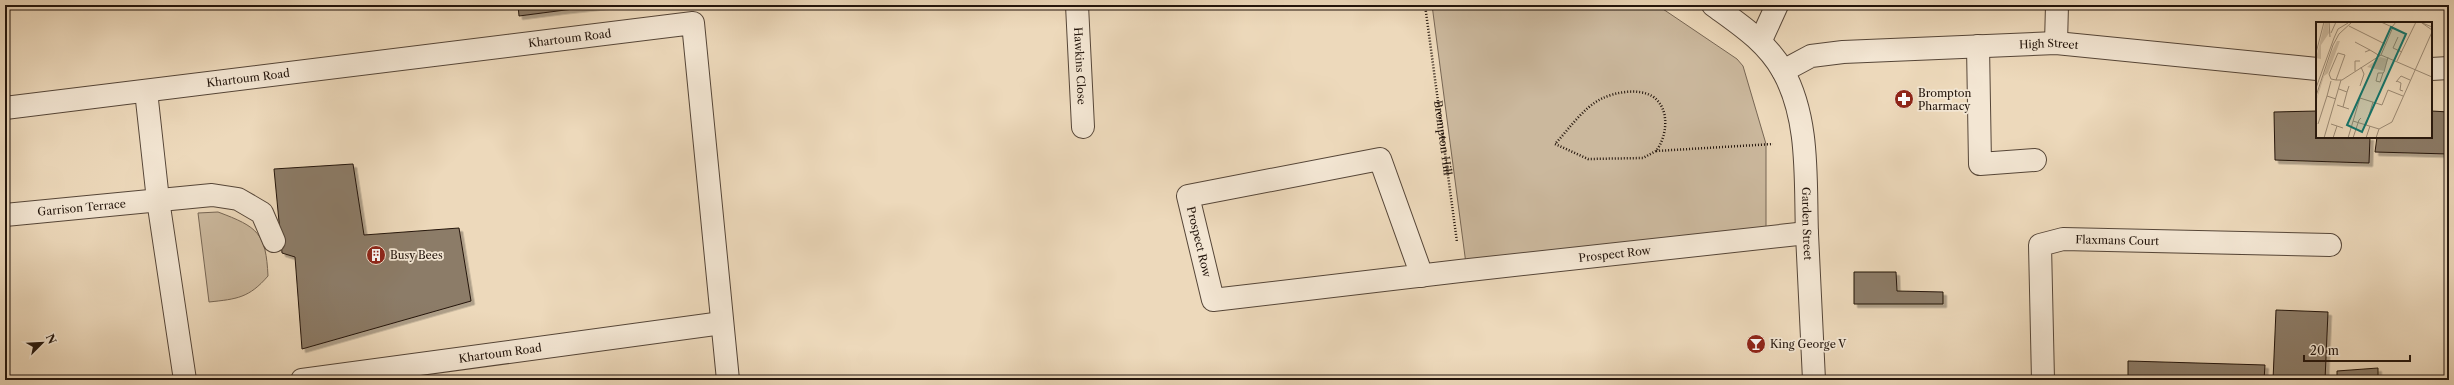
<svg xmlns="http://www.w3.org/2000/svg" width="2454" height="385" viewBox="0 0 2454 385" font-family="'Libre Caslon Text',serif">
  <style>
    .green { fill: #cbb89d; stroke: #776654 }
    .building { fill: #8c7b67; stroke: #23150c; filter: url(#shadow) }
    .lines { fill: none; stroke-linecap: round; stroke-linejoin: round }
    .minor-casing { stroke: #564638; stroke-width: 24 }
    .path { stroke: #23150c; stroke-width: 2.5; stroke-dasharray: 1 2; stroke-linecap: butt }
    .minor { stroke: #f3e6d3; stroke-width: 22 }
    .labels { text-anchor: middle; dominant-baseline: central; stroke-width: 3.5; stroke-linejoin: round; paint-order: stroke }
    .street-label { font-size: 11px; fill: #23150c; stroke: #f3e6d3 }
    .poi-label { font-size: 11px; fill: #23150c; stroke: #f3e6d3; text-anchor: start }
    .inset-road { fill: none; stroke: #9c8b75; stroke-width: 1 }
    .view { fill: #0f766e; fill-opacity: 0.15; stroke: #0f766e; stroke-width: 2 }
    .inset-edge { fill: none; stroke: #23150c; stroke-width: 2 }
  </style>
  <defs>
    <filter id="shadow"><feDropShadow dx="3.5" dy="3.5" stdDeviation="0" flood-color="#0004"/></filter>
  </defs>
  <rect width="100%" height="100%" fill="#edd9bb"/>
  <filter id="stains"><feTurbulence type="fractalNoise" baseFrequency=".005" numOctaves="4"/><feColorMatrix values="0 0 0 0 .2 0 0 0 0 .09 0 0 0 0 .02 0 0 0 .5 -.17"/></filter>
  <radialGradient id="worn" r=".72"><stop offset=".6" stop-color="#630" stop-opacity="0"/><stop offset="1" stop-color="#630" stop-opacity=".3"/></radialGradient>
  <!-- green -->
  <g class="green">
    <path d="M1432 5H1657L1737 59 1743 66 1766 144V230L1466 264Z"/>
    <path d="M218 212C258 227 266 233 268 276 249 298 237 299 209 302L198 213Z"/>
  </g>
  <!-- building -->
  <g class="building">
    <path d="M518 5H565V10L519 16Z"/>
    <path d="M565 5H611L565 10Z"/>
    <path d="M2317 111V137H2370L2369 163 2275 160 2274 112Z"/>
    <path d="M2431 111 2449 112V154L2375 152 2377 137H2431Z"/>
    <path d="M353 164 364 235 459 228 471 301 302 349 295 257 282 253 274 169Z"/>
    <path d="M1854 272H1896L1897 291 1943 292V304H1854Z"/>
    <path d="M2276 310 2328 312 2325 380H2273Z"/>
    <path d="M2128 361 2265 365 2264 380H2128Z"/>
    <path d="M2378 368V380H2337V371Z"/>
  </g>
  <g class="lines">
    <defs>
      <g id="minor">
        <path id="s2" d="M1077 5 1083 127"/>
        <path id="s3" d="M1713 5C1739 24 1766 41 1783 71 1810 120 1805 180 1807 234 1809 283 1812 331 1814 380"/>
        <path d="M1761 40 1777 5"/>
        <path d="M2056 43 2057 5"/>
        <path d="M1978 46 1980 164 2035 160"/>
        <path d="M2431 69 2449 68"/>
        <path id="s4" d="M1783 71 1811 56 1843 52 2056 43 2317 69"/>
        <path d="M146 91 158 200 185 380"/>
        <path id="s5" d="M5 108 693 23 728 380"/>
        <path id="s6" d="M5 215 212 195 238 199 262 213 274 241"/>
        <path id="s7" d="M1422 276 1380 159 1188 196 1213 300 1460 271 1807 233"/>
        <path id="s8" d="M302 380 722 323"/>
        <path id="s9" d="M2043 380 2040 245 2063 239 2330 245"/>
      </g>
    </defs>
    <!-- minor casing -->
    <use href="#minor" class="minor-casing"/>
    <!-- path -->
    <g class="path">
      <path id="s1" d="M1425 5 1457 242"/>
      <path d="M1656 151 1643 158 1588 159 1555 144C1569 129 1583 108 1601 99 1615 92 1638 88 1652 96 1671 108 1667 137 1656 151L1773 144"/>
    </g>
    <!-- minor -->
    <use href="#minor" class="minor"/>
  </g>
  <!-- icons -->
  <defs>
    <symbol id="pharmacy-disc" viewBox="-11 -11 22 22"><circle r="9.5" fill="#8f2418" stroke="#f3e6d3"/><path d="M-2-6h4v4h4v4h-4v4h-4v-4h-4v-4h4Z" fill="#fff"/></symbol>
    <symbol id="building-disc" viewBox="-11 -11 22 22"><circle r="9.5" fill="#8f2418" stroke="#f3e6d3"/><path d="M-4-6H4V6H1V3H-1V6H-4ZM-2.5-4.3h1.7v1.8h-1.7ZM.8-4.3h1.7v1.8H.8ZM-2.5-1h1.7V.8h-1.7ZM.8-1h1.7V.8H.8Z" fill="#fff"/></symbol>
    <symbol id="bar-disc" viewBox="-11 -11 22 22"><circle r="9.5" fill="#8f2418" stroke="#f3e6d3"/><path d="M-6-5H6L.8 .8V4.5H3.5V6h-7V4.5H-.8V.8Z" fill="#fff"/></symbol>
  </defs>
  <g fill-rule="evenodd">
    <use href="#pharmacy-disc" x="1893" y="88" width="22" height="22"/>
    <use href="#building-disc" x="365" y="244" width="22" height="22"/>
    <use href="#bar-disc" x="1745" y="333" width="22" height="22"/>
  </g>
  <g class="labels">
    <!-- street labels -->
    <g class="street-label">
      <text stroke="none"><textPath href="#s5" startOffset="569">Khartoum Road</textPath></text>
      <text stroke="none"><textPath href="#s4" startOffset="270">High Street</textPath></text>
      <text stroke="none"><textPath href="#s2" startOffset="61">Hawkins Close</textPath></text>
      <text stroke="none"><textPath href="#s5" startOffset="245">Khartoum Road</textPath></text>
      <text stroke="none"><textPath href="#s1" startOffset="134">Brompton Hill</textPath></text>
      <text stroke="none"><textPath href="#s6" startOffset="77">Garrison Terrace</textPath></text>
      <text stroke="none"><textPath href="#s3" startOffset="253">Garden Street</textPath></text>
      <text stroke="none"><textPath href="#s7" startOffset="367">Prospect Row</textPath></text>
      <text stroke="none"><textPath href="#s9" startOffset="213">Flaxmans Court</textPath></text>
      <text stroke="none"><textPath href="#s7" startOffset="831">Prospect Row</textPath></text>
      <text stroke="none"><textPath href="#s8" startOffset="200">Khartoum Road</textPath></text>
    </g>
    <!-- poi labels -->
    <g class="poi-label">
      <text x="1918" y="93">Brompton<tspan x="1918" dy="13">Pharmacy</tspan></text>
      <text x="390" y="255">Busy Bees</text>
      <text x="1770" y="344">King George V</text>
    </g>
  </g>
  <!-- overview -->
  <g transform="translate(2316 22)">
    <rect width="116" height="116" fill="#edd9bb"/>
    <path d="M9 0H12L13 11 5 23V37L0 36ZM21 19H24L12 51 8 54 0 80 3 67 16 29ZM64 35 72 37 68 49 51 45Z" fill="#cbb89d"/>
    <path class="inset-road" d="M13 0 14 15M65 0 76 5 80 0M104 0 116 5M106 1 116 8M33 4 69 22M15 11 20 0M82 15 77 26 86 30M18 16 22 7 32 1M39 20 54 28M49 30 54 28 64 34M0 31 8 0M65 33 77 5M81 39 100 0M39 49V39H44M67 51H62L60 59 64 60 67 51 68 50 72 35M20 58 29 33 22 31 13 52 15 57 20 58H26L65 33 116 55M15 59 11 74 20 77M81 59 85 61 84 68 87 69M80 60 85 54 94 58M44 64 48 52 45 45M0 66 18 16M23 67 31 70 33 64M0 74 17 23 23 12 36 0M21 83 33 87M27 85 31 70M37 99 50 103 57 80M2 102 11 74M15 102 27 106M50 103 63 107M8 116 25 58M17 116 21 104M32 116 44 76 66 83 72 68 87 74M37 116 43 98 45 96M50 116 54 104M60 116 63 107 76 100 116 10"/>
    <path class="view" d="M75 5 90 12 46 110 31 103Z"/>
    <rect width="116" height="116" class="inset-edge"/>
  </g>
  <!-- margin -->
  <rect width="2454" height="385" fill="none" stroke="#edd9bb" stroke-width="20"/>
  <rect x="6" y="6" width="2442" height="373" fill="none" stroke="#23150c" stroke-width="2"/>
  <rect x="10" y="10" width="2434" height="365" fill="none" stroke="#23150c"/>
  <!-- north arrow -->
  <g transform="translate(42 343) rotate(66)" stroke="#f3e6d3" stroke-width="3" paint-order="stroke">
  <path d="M0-3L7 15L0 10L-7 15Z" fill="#23150c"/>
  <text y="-6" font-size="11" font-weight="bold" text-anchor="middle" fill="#23150c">N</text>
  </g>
  <!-- scale -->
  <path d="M2304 355v6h106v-6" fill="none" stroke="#23150c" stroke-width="2"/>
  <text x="2310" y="355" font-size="12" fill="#23150c" stroke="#f3e6d3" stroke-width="3" paint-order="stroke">20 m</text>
  <rect width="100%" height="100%" filter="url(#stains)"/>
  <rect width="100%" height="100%" fill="url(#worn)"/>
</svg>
